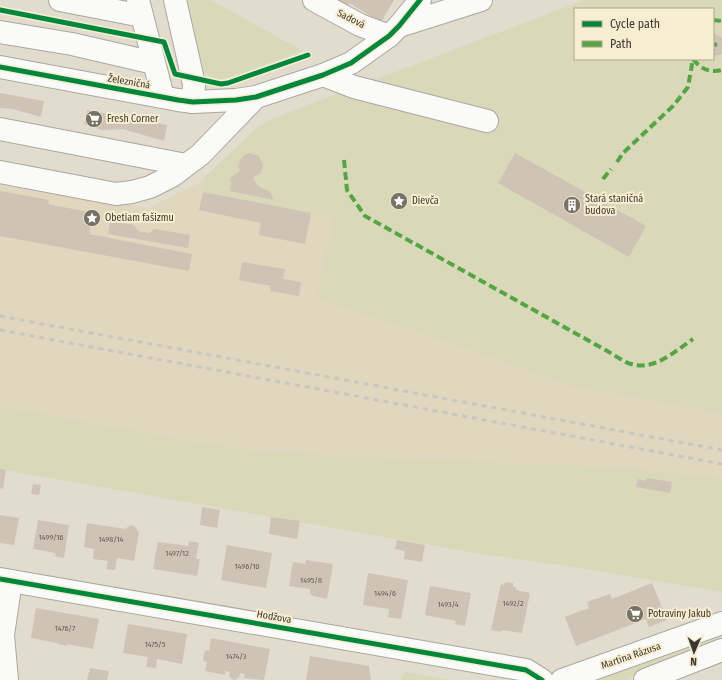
<svg xmlns="http://www.w3.org/2000/svg" width="722" height="680" viewBox="0 0 722 680" font-family="'Fira Sans Condensed',sans-serif">
  <style>
    .built { fill: #e0d7be }
    .green { fill: #d9d9ba; fill-rule: evenodd }
    .building { fill: #cfc3b5 }
    .lines { fill: none; stroke-linecap: round; stroke-linejoin: round }
    .minor-casing { stroke: #aca89d; stroke-width: 24 }
    .minor { stroke: #fafaf8; stroke-width: 22 }
    .rail { stroke: #c8c7c3; stroke-width: 3; stroke-dasharray: 5 5; stroke-linecap: butt }
    .quiet { stroke: #54a643; stroke-width: 4; stroke-dasharray: 8 4; stroke-linecap: butt }
    .cycleway-casing { stroke: #f7edd1; stroke-width: 8 }
    .cycleway { stroke: #00873e; stroke-width: 5 }
    .labels { text-anchor: middle; dominant-baseline: central; stroke-width: 4; stroke-linejoin: round; paint-order: stroke }
    .number-label { font-size: 8px; fill: #635d51 }
    .street-label { font-size: 10px; fill: #3d392e; stroke: #f7edd1 }
    .poi-label { font-size: 10px; fill: #3d392e; stroke: #f7edd1; text-anchor: start }
  </style>
  <rect width="100%" height="100%" fill="#e1dccd"/>
  <!-- built -->
  <path class="built" d="M242 147 333 218 318 299 418 332 722 414V592L581 568 482 554 0 469V185L148 208 197 184Z"/>
  <!-- green -->
  <g class="green">
    <path d="M183 0H211L303 51 230 77 217 80 202 71Z"/>
    <path d="M584 0H722V414L699 409 572 386 418 332 317 299 333 218 203 192 205 177 255 129 269 120ZM575 9H713V59H575Z"/>
    <path d="M0 406 196 442 251 450 387 458 617 467 722 478V592L581 568 482 554 0 469Z"/>
    <path d="M722 632V643L627 680H597Z"/>
    <path d="M407 672 451 680H400L403 675Z"/>
  </g>
  <!-- building -->
  <g class="building">
    <path d="M326 0H394L381 22 349 3 344 13Z"/>
    <path d="M715 34 722 37V54L714 56H713V35Z"/>
    <path d="M0 93 44 101 41 117 13 109 0 108Z"/>
    <path d="M87 110 167 125 164 141 123 129 102 130 84 124Z"/>
    <path d="M250 153 259 156 263 165 262 170 260 174 253 177 255 182 258 186 269 191 272 195 273 200 230 191 231 183 230 178 240 171 238 166 242 157 246 154Z"/>
    <path d="M515 153 646 226 629 257 498 183Z"/>
    <path d="M0 191 49 200 48 204 93 213 89 234 192 254 189 271 0 236Z"/>
    <path d="M203 192 311 213 305 244 259 235 261 223 199 210Z"/>
    <path d="M110 221 134 225 138 231 149 233 155 229 190 235 188 248 108 234Z"/>
    <path d="M242 262 285 269 283 279 301 282 299 296 270 291 271 286 239 280Z"/>
    <path d="M0 469 6 470 3 489 0 488Z"/>
    <path d="M647 478 672 482 670 493 636 487 638 479 646 481Z"/>
    <path d="M33 484 41 485 39 495 31 494Z"/>
    <path d="M202 507 220 510 217 528 200 525Z"/>
    <path d="M0 515 19 518 14 545 0 543Z"/>
    <path d="M271 517 300 521 297 539 269 534Z"/>
    <path d="M38 520 69 525 64 558 55 556 56 553 33 549Z"/>
    <path d="M87 523 125 529 131 525 135 527 139 532 134 561 117 558 115 570 106 569 108 561 93 559 94 549 84 547Z"/>
    <path d="M397 540 425 545 422 562 404 559 405 551 395 549Z"/>
    <path d="M189 541 199 543 196 559H200L197 576 153 569 158 542 188 546Z"/>
    <path d="M227 545 272 553 266 588 221 580Z"/>
    <path d="M306 560 333 564 327 599 313 596 310 593V589L289 586 293 562 305 564Z"/>
    <path d="M368 573 408 580 401 619 388 617 389 609 363 605Z"/>
    <path d="M505 582 513 583V587H516V590L530 593 522 633 502 630 501 632 491 630 501 584 504 585Z"/>
    <path d="M652 583 667 620 649 627 646 619 576 646 565 617 589 608 587 602 610 594 612 599Z"/>
    <path d="M430 586 471 593 465 626 455 624 456 621 425 615Z"/>
    <path d="M36 608 99 619 93 649 67 644V646L57 644V643L31 638Z"/>
    <path d="M128 624 187 634 182 664 157 659 156 668 146 667 148 657 123 653Z"/>
    <path d="M211 638 270 649 264 680 244 678 245 674 240 673 239 678H237L236 680 231 679V677H229L230 672 225 671V675L205 671 207 662 203 661 205 650 209 651Z"/>
    <path d="M310 656 369 666 371 680H306Z"/>
    <path d="M90 668 109 671 107 680H87Z"/>
  </g>
  <g class="lines">
    <defs>
      <g id="minor">
        <path d="M60 0 142 16"/>
        <path d="M138 0 163 97"/>
        <path d="M175 0 194 84 193 102"/>
        <path d="M314 0 360 25 389 36"/>
        <path d="M399 26 481 0"/>
        <path d="M0 32 72 44 154 63"/>
        <path d="M0 67 178 100 193 102 236 100 256 97 323 75 351 63 389 36 399 26 420 0"/>
        <path d="M323 75 354 87 487 121"/>
        <path d="M0 129 186 165"/>
        <path d="M0 172 116 194 132 192 150 187 172 176 201 154 256 97"/>
        <path d="M0 579 526 670 542 680"/>
        <path d="M7 680 3 635 11 581"/>
        <path d="M562 680 722 623"/>
        <path d="M645 680 722 650"/>
      </g>
    </defs>
    <!-- minor casing -->
    <use href="#minor" class="minor-casing"/>
    <!-- minor -->
    <use href="#minor" class="minor"/>
    <!-- rail -->
    <g class="rail">
      <path d="M0 316 722 450"/>
      <path d="M0 330 722 464"/>
    </g>
    <!-- quiet -->
    <g class="quiet">
      <path d="M713 20 722 21"/>
      <path d="M713 44 717 45"/>
      <path d="M693 59C701 69 709 73 722 70"/>
      <path d="M344 160 347 190 365 216 609 352C616 356 624 362 631 364 655 371 675 351 693 339"/>
      <path d="M617 162 623 153 673 106 688 87 693 59"/>
      <path d="M603 179 611 169"/>
    </g>
    <defs>
      <g id="cycleway">
        <path d="M0 10 164 42 175 74 221 84 228 83 308 55"/>
        <path d="M0 67 178 100 193 102 236 100 256 97 323 75 351 63 389 36 399 26 420 0"/>
        <path d="M0 579 526 670 542 680"/>
      </g>
    </defs>
    <!-- cycleway casing -->
    <use href="#cycleway" class="cycleway-casing"/>
    <!-- cycleway -->
    <use href="#cycleway" class="cycleway"/>
  </g>
  <!-- icons -->
  <defs>
    <symbol id="supermarket-disc" viewBox="-11 -11 22 22"><circle r="9.5" fill="#767266" stroke="#f7edd1"/><path d="M-6-5.5h2.5l.6 2H6L4.5 2H-2.5L-4.4-4H-6ZM-1.5 3.2a1.3 1.3 0 1 0 .1 0ZM3 3.2a1.3 1.3 0 1 0 .1 0Z" fill="#fff"/></symbol>
    <symbol id="sight-disc" viewBox="-11 -11 22 22"><circle r="9.5" fill="#767266" stroke="#f7edd1"/><path d="M0-6L1.8-2.2L6-1.7L2.9 1.2L3.7 5.4L0 3.3L-3.7 5.4L-2.9 1.2L-6-1.7L-1.8-2.2Z" fill="#fff"/></symbol>
    <symbol id="building-disc" viewBox="-11 -11 22 22"><circle r="9.5" fill="#767266" stroke="#f7edd1"/><path d="M-4-6H4V6H1V3H-1V6H-4ZM-2.5-4.3h1.7v1.8h-1.7ZM.8-4.3h1.7v1.8H.8ZM-2.5-1h1.7V.8h-1.7ZM.8-1h1.7V.8H.8Z" fill="#fff"/></symbol>
  </defs>
  <g fill-rule="evenodd">
    <use href="#supermarket-disc" x="84" y="109" width="20" height="20"/>
    <use href="#sight-disc" x="389" y="191" width="20" height="20"/>
    <use href="#building-disc" x="562" y="195" width="20" height="20"/>
    <use href="#sight-disc" x="82" y="208" width="20" height="20"/>
    <use href="#supermarket-disc" x="625" y="604" width="20" height="20"/>
  </g>
  <g class="labels">
    <!-- number labels -->
    <g class="number-label">
      <text x="51" y="537">1499/16</text>
      <text x="111" y="539">1498/14</text>
      <text x="177" y="553">1497/12</text>
      <text x="247" y="566">1496/10</text>
      <text x="311" y="580">1495/8</text>
      <text x="385" y="593">1494/6</text>
      <text x="513" y="603">1492/2</text>
      <text x="448" y="604">1493/4</text>
      <text x="65" y="628">1476/7</text>
      <text x="155" y="644">1475/5</text>
      <text x="236" y="656">1474/3</text>
    </g>
    <!-- street labels -->
    <g class="street-label">
      <text transform="translate(351 19) rotate(27)">Sadová</text>
      <text transform="translate(129 82) rotate(10)">Železničná</text>
      <text transform="translate(274 617) rotate(10)">Hodžova</text>
      <text transform="translate(631 656) rotate(-19)">Martina Rázusa</text>
    </g>
    <!-- poi labels -->
    <g class="poi-label">
      <text x="107" y="119">Fresh Corner</text>
      <text x="585" y="199">Stará staničná<tspan x="585" dy="12">budova</tspan></text>
      <text x="412" y="201">Dievča</text>
      <text x="105" y="218">Obetiam fašizmu</text>
      <text x="648" y="614">Potraviny Jakub</text>
    </g>
  </g>
  <!-- legend -->
  <rect x="574" y="8" width="140" height="52" fill="#f7edd1" stroke="#ada590"/>
  <rect x="582" y="21" width="20" height="6" fill="#00873e" stroke="#ada590"/>
  <text x="610" y="28" font-size="12" fill="#3d392e">Cycle path</text>
  <rect x="582" y="41" width="20" height="6" fill="#54a643" stroke="#ada590"/>
  <text x="610" y="48" font-size="12" fill="#3d392e">Path</text>
  <!-- north arrow -->
  <g transform="translate(694 652) rotate(182)" stroke="#f7edd1" stroke-width="3" paint-order="stroke">
  <path d="M0-3L7 15L0 10L-7 15Z" fill="#3d392e"/>
  <text y="-6" font-size="11" font-weight="bold" text-anchor="middle" fill="#3d392e">N</text>
  </g>
</svg>
